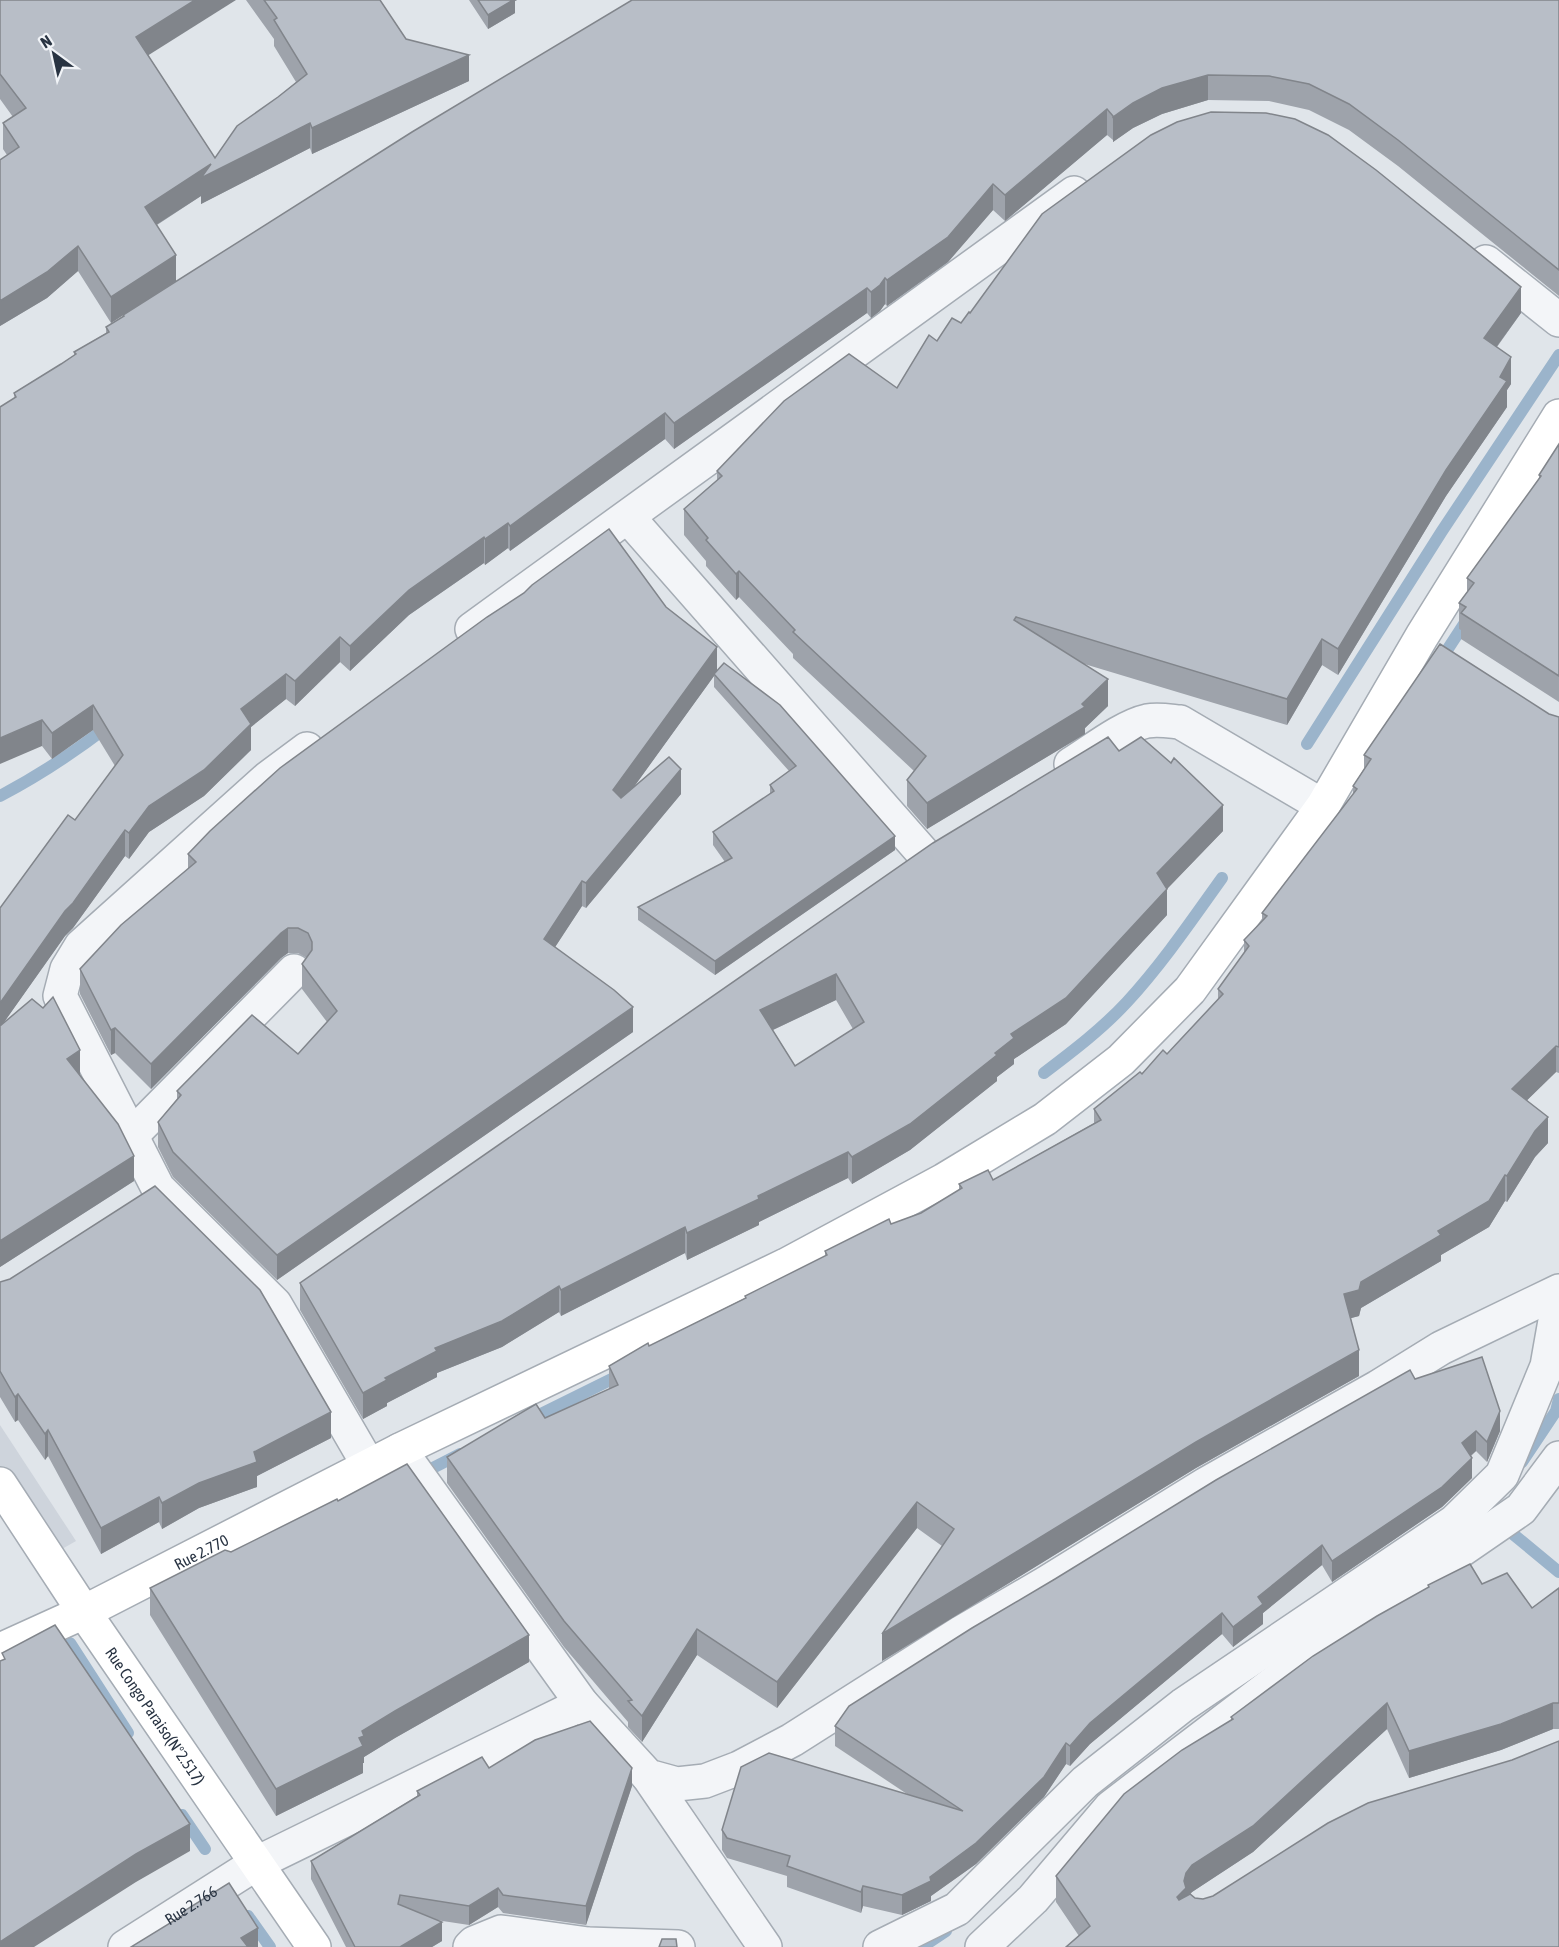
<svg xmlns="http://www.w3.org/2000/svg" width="1559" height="1947" viewBox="0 0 1559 1947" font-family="'Asap Condensed',sans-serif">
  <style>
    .built { fill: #ced4dc }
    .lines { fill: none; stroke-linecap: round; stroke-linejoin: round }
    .stream { stroke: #9bb4cb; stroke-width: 12 }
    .street-casing { stroke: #a5acb4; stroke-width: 36 }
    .secondary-casing { stroke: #a5acb4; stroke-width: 36 }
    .street { stroke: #f3f5f8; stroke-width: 33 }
    .secondary { stroke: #fff; stroke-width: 33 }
    .wall { fill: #9ea3ab; fill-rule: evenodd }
    .shaded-wall { fill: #81858b }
    .building { fill: #b8bec7; stroke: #81858b; stroke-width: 1.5; fill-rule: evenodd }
    .labels { text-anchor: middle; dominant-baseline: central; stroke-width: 4.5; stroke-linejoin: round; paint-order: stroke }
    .street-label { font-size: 16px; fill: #283342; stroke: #f0f3f7 }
  </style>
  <rect width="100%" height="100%" fill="#e0e5ea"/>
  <!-- built -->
  <path class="built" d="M0 1425 76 1541 34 1565 0 1515Z"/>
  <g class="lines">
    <!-- stream -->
    <g class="stream">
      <path d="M1440 661 1468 618"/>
      <path d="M1307 744 1442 531 1559 355"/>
      <path d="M0 796C38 776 73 753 107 727"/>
      <path d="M1044 1073C1073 1051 1102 1029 1127 1002 1162 964 1192 920 1222 878"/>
      <path d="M527 1421 624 1373"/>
      <path d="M1522 1462 1556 1411 1559 1399"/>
      <path d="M421 1474 460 1454"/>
      <path d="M1502 1525 1559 1572"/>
      <path d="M70 1643 128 1733"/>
      <path d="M182 1815 205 1849"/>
      <path d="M248 1916 270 1947"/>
      <path d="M922 1947 946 1931"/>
    </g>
    <defs>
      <g id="street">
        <path d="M1486 262 1559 320"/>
        <path d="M628 517 923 853"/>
        <path d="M472 629 1074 193"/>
        <path d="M307 749 268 778 81 946 67 969 60 996 158 1188 275 1304 369 1466"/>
        <path d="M1071 764C1092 751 1124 726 1147 721 1158 719 1169 721 1180 722L1323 806"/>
        <path d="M132 1135 294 971"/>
        <path d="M400 1450 582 1704 648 1776 677 1784 705 1781 739 1768 792 1740 962 1632 1046 1583 1206 1484 1378 1387 1441 1348 1559 1291"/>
        <path d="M648 1776 765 1947"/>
        <path id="s1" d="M125 1947 257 1863 582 1704"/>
        <path d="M470 1947 474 1943 501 1932 588 1944 678 1947"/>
        <path d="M880 1947 957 1909 1085 1782 1183 1705 1454 1522 1502 1475 1547 1366 1559 1298"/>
        <path d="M982 1947 1033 1899 1111 1807 1322 1646 1521 1509 1559 1458"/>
      </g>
      <g id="secondary">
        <path id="s2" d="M0 1484 84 1612 314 1947"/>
        <path id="s3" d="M0 1650 84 1612 400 1450 786 1265 944 1180 1045 1119 1121 1060 1190 990 1323 806 1422 636 1559 416"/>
      </g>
    </defs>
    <!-- street casing -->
    <use href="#street" class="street-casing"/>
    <!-- secondary casing -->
    <use href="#secondary" class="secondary-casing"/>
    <!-- street -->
    <use href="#street" class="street"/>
    <!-- secondary -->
    <use href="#secondary" class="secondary"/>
  </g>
  <!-- wall -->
  <g class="wall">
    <path d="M0 0 148 55 215 158 278 97 296 82 274 46V39L246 0H380L406 39 469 81 312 154 310 148 201 204V196L157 225 176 281 1559 0V296L1398 166 1349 130 1309 110 1269 101 1208 100 1162 114 1133 128 1113 142V140L1107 135 1005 221 993 210 948 262 887 306 885 304 880 311 871 318 867 313 674 449 665 439 510 551 508 548 485 565 484 563 409 615 350 671 340 662 295 706 286 699 251 727V750L204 796 149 832 129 859 125 856 73 928 65 936 4 1022 80 1075 134 1181 0 1267V908L75 820 115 766 93 730 52 759 42 746 14 393 61 364 74 355V352L106 333V327L123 317V315L111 323 78 271 47 298 0 326V160L7 155 3 149V123L13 117 0 99Z"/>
    <path d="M469 0H517L515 1V13L488 29Z"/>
    <path d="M970 313H1521L1497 347 1511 384 1507 390V407L1446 496 1338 675 1322 665 1287 725 1081 663 1108 706 1085 728V734L927 829 907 806V780L914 771 793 658V654L739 597 736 600 706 566V561L684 535V509L717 480V471L897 388 937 341 961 323Z"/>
    <path d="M1559 444V702L1461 639V630L1459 629V603L1467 592V578L1539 480V475Z"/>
    <path d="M666 607 717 671 895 850 715 975 638 920V907L725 862 713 845V832L770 794V785L789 771 714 687V676L632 789 681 794 586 908 582 906 555 947 633 1032 277 1280 173 1177 158 1147V1122L177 1099V1091L298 1054 327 1022 302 989V964L307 958 298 953H288L281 958 151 1089 115 1053 111 1055 80 994V969L188 870V854Z"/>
    <path d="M1549 714 1559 717V1073L1556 1072 1527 1100 1548 1143 1535 1157 1507 1202 1505 1201 1489 1227 1441 1255V1261L1361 1308 1359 1316 1351 1318 1359 1376 1196 1468 882 1661 942 1546 917 1528 777 1708 697 1655 642 1742 628 1727V1722L564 1647 447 1483V1457L545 1418 609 1389V1366L745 1298V1296L825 1256V1251L891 1224 921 1213 959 1190V1184L993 1180 1094 1123V1109L1167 1054 1218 999V989L1244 953V940L1262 921V913L1353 795V786L1364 769V755Z"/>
    <path d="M1119 751 1223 831 1167 889V915L1066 1024 1014 1059V1064L997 1077V1081L910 1150 852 1184 848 1178 759 1222V1225L687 1260 685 1253 561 1316 559 1312 502 1347 437 1373V1377L387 1403V1406L363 1419 300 1310V1283ZM836 1000 853 1029 795 1066 773 1030Z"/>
    <path d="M0 1282 331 1438 257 1476V1487L199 1508 162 1529 159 1522 101 1554 48 1456 45 1460 18 1420 15 1422 0 1397Z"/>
    <path d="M1415 1379 1500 1431 1487 1462 1476 1451 1471 1456 1472 1478 1442 1507 1332 1582 1322 1565 1263 1613V1624L1233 1647 1222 1634 1090 1744 1070 1766 1066 1764 1044 1797 976 1864 931 1896V1901L902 1915 863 1906 861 1913 787 1887V1876L727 1858 722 1850V1830L907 1794 835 1746V1726Z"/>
    <path d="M338 1501 529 1662 395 1738 364 1757V1763H363V1773L276 1816 150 1615V1588L231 1552Z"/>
    <path d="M1482 1584 1532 1608 1559 1588V1729H1553L1501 1750 1409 1778 1387 1729 1253 1852 1192 1892 1190 1894 1195 1898 1203 1899 1559 1947 1079 1936 1056 1902V1876L1231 1720V1717L1428 1587V1585Z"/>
    <path d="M489 1768 632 1786 586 1925 503 1913 498 1907 469 1925 436 1920 442 1941 432 1947H346L311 1879V1861L417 1796V1791Z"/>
  </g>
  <!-- shaded-wall -->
  <g class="shaded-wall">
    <path d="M195 0H236L136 63V37Z"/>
    <path d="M510 0H517L515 1V13L488 29V15Z"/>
    <path d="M469 55V81L312 154V128Z"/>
    <path d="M1208 75V100L1162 114 1133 128 1113 142V117L1133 103 1162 88Z"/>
    <path d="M1107 109V135L1005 221V195Z"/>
    <path d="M310 123V148L201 204V196L145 232V207L211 164Z"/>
    <path d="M993 184V210L948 262 887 306V280Z"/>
    <path d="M78 246V271L47 298 0 326V301Z"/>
    <path d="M176 255V281L111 323V297Z"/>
    <path d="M885 278V304L880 311 871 318V292Z"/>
    <path d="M1521 287V313L1484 364V338Z"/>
    <path d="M867 288V313L674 449V423Z"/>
    <path d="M1511 357V384L1507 390V407L1446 496 1338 675V649Z"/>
    <path d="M665 413V439L510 551V526Z"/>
    <path d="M508 523V548L485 565V539Z"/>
    <path d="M484 537V563L409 615 350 671V646L409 590Z"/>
    <path d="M739 571V597L736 600V574Z"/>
    <path d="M340 637V662L295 706V681Z"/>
    <path d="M1322 639V665L1287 725V699Z"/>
    <path d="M717 647V672L714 674V676L613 816V790Z"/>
    <path d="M286 674V699L251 727V750L204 796 149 832 129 859V833L149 806 241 709Z"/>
    <path d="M1108 679V706L1085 728V734L927 829V803L1082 704Z"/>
    <path d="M93 705V730L52 759V733Z"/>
    <path d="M42 720V746L0 764V738Z"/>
    <path d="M681 769V794L586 908V883Z"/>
    <path d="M1223 805V831L1167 889V915L1066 1024 1014 1059V1064L997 1077V1081L910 1150 852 1184V1157L995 1053 1157 873Z"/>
    <path d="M125 830V856L73 928 65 936 0 1028V1003L65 911Z"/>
    <path d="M895 836V850L715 975V961Z"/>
    <path d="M582 881V906L544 964V939Z"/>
    <path d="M288 928V953L281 958 151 1089V1064L281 933Z"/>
    <path d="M836 974V1000L760 1036V1010Z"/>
    <path d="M633 1007V1032L277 1280V1255Z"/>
    <path d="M115 1028V1053L111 1055V1030Z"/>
    <path d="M1556 1046V1072L1512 1115V1089Z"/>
    <path d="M80 1050V1076L67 1059Z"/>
    <path d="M1548 1117V1143L1535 1157 1507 1202V1176L1535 1131Z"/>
    <path d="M848 1152V1178L759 1222V1225L687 1260V1233L758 1196Z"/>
    <path d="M134 1156V1181L0 1267V1241Z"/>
    <path d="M1505 1175V1201L1489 1227 1441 1255V1261L1361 1308 1359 1316 1344 1320V1294L1438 1231Z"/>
    <path d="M685 1227V1253L561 1316V1290Z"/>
    <path d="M559 1286V1312L502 1347 437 1373V1377L387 1403V1406L363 1419V1393L385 1378 435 1348Z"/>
    <path d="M1359 1350V1376L1196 1468 882 1661V1634L1196 1442Z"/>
    <path d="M18 1394V1420L15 1422V1397Z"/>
    <path d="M1500 1411V1431L1487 1462V1442Z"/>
    <path d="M331 1412V1438L257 1476V1487L199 1508 162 1529V1503L254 1452Z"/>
    <path d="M48 1430V1456L45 1460V1434Z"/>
    <path d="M1476 1431V1451L1462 1463V1443Z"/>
    <path d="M1472 1458V1478L1442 1507 1332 1582V1561Z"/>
    <path d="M159 1497V1522L101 1554V1528Z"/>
    <path d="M917 1502V1528L777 1708V1682Z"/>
    <path d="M1322 1545V1565L1263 1613V1624L1233 1647V1627L1258 1597Z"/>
    <path d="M1222 1613V1634L1090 1744 1070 1766V1746L1090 1723Z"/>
    <path d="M697 1629V1655L642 1742V1716Z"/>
    <path d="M529 1635V1662L395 1738 364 1757V1763H363V1773L276 1816V1789L359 1738 362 1731 395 1711Z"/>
    <path d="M1387 1703V1729L1253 1852 1192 1892 1186 1899V1914L1177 1897 1184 1881 1186 1873 1192 1865Z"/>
    <path d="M1553 1703V1729L1501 1750 1409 1778V1751Z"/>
    <path d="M1066 1743V1764L1044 1797 976 1864 931 1896V1901L902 1915V1895L930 1877Z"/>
    <path d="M632 1768V1786L586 1925V1906Z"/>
    <path d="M190 1824V1851L136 1882 34 1947H0V1942L136 1854Z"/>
    <path d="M863 1886V1906L861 1913V1892Z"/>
    <path d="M498 1888V1907L469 1925V1906Z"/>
    <path d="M442 1922V1941L432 1947H400Z"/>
    <path d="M258 1928V1947H241V1938Z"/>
  </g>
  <!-- building -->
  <g class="building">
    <path d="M0 0H195L136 37 215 158 237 126 278 97 307 74 274 20 277 18 264 0H380L406 39 469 55 312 128 310 123 201 178 211 164 145 207 176 255 111 297 78 246 47 272 0 301V160L19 147 3 123 26 108 0 74Z"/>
    <path d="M478 0H513L488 15Z"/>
    <path d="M632 0H1559V270L1398 140 1349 104 1309 84 1269 76 1208 75 1162 88 1133 103 1113 117V116L1107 109 1005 195 993 184 948 237 887 280 885 278 880 285 871 292 867 288 674 423 665 413 510 526 508 523 485 539 484 537 409 590 350 646 340 637 295 681 286 674 241 709 251 724 204 770 149 806 129 833 125 830 73 903 65 911 0 1003V908L68 815 75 820 123 755 93 705 52 733 42 720 0 738V407L16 397 14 393 61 364 76 354 74 352 109 332 106 327 124 316 123 315 412 132Z"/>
    <path d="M1211 112 1266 113 1295 119 1328 135 1376 170 1521 287 1484 338 1511 357 1500 377 1507 381 1446 470 1338 649 1322 639 1287 699 1016 617 1014 620 1108 679 1082 704 1085 707 927 803 907 780 926 756 793 632 795 630 739 571 736 574 706 540 708 538 684 509 722 476 717 471 784 401 849 354 897 388 929 335 937 341 952 318 961 323 969 312 970 313 1042 214 1151 135 1177 122Z"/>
    <path d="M1559 444V676L1461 613 1466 607 1459 603 1474 583 1467 578 1541 476 1539 475Z"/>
    <path d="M609 529 666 607 717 647 613 790 621 798 669 757 681 769 586 883 582 881 544 939 614 990 633 1007 277 1255 173 1152 158 1122 181 1095 177 1091 252 1015 298 1054 337 1011 302 964 312 950V942L308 933 298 928H288L281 933 151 1064 115 1028 111 1030 80 969 121 925 196 862 188 854 210 831 280 768 487 617 524 593 532 585Z"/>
    <path d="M1440 644 1549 714 1559 717V1047L1556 1046 1512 1089 1548 1117 1535 1131 1507 1176 1505 1175 1489 1201 1438 1231 1441 1235 1361 1282 1359 1290 1344 1294 1359 1350 1196 1442 882 1634 954 1529 917 1502 777 1682 697 1629 642 1716 628 1701 632 1700 564 1621 447 1457 536 1404 545 1418 618 1385 609 1366 648 1343 649 1346 746 1298 745 1296 827 1255 825 1251 889 1219 891 1224 921 1213 962 1188 959 1184 988 1170 993 1180 1101 1120 1094 1109 1140 1072 1142 1074 1163 1050 1167 1054 1223 994 1218 989 1249 946 1244 940 1267 916 1262 913 1357 789 1353 786 1371 759 1364 755Z"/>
    <path d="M724 663 780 705 895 836 715 961 638 907 732 858 713 832 774 791 770 785 796 766 714 674Z"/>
    <path d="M1108 737 1119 751 1141 737 1171 763 1174 758 1223 805 1157 873 1167 889 1066 998 1011 1034 1014 1038 995 1053 997 1055 910 1124 852 1157 848 1152 758 1196 759 1199 687 1233 685 1227 561 1290 559 1286 502 1321 435 1348 437 1351 385 1378 387 1380 363 1393 300 1283 933 843ZM836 974 864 1022 795 1066 760 1010Z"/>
    <path d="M53 997 80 1050 67 1059 118 1124 134 1156 0 1241V1026L32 999 43 1008Z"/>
    <path d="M155 1186 260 1290 331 1412 254 1452 257 1462 199 1483 162 1503 159 1497 101 1528 48 1430 45 1434 18 1394 15 1397 0 1371V1282L10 1279Z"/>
    <path d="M1482 1357 1500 1411 1487 1442 1476 1431 1462 1443 1472 1458 1442 1487 1332 1561 1322 1545 1258 1597 1263 1604 1233 1627 1222 1613 1090 1723 1070 1746 1066 1743 1044 1777 976 1843 930 1877 931 1881 902 1895 863 1886 861 1892 787 1866 790 1856 727 1838 722 1830 741 1767 769 1753 963 1811 835 1726 849 1706 972 1628 1055 1579 1216 1480 1410 1370 1415 1379Z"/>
    <path d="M407 1464 529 1635 395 1711 362 1731 364 1736 359 1738 363 1746 276 1789 150 1588 225 1550 231 1552 337 1499 338 1501Z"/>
    <path d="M1470 1564 1482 1584 1507 1573 1532 1608 1559 1588V1703H1553L1501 1724 1409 1751 1387 1703 1253 1826 1192 1865 1186 1873 1184 1881 1186 1888 1177 1897 1179 1900 1190 1894 1195 1898 1203 1899 1213 1896 1328 1823 1368 1803 1512 1760 1559 1741V1947H1066L1090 1926 1056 1876 1124 1794 1182 1750 1233 1719 1231 1717 1313 1656 1377 1616 1429 1587 1428 1585Z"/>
    <path d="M55 1625 190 1824 136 1854 0 1942V1661L5 1659 2 1653Z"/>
    <path d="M590 1721 632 1768 586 1906 503 1895 498 1888 469 1906 400 1895 398 1904 442 1922 400 1947H355L311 1861 420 1795 417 1791 482 1757 489 1768 535 1740Z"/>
    <path d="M229 1883 258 1928 241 1938 248 1947H131L185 1914 184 1911Z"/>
    <path d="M662 1939H676L677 1947H659Z"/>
  </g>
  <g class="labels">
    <!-- street labels -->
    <g class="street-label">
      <text stroke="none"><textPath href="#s3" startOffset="224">Rue 2.770</textPath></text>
      <text stroke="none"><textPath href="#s2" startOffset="279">Rue Congo Paraiso(N°2.517)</textPath></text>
      <text stroke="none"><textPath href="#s1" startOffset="78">Rue 2.766</textPath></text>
    </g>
  </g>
  <!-- north arrow -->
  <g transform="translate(54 54) rotate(327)" stroke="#f0f3f7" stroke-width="4.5" paint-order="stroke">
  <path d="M0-4.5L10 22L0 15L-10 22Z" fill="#283342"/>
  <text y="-9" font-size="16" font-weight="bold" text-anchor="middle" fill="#283342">N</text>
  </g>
</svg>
